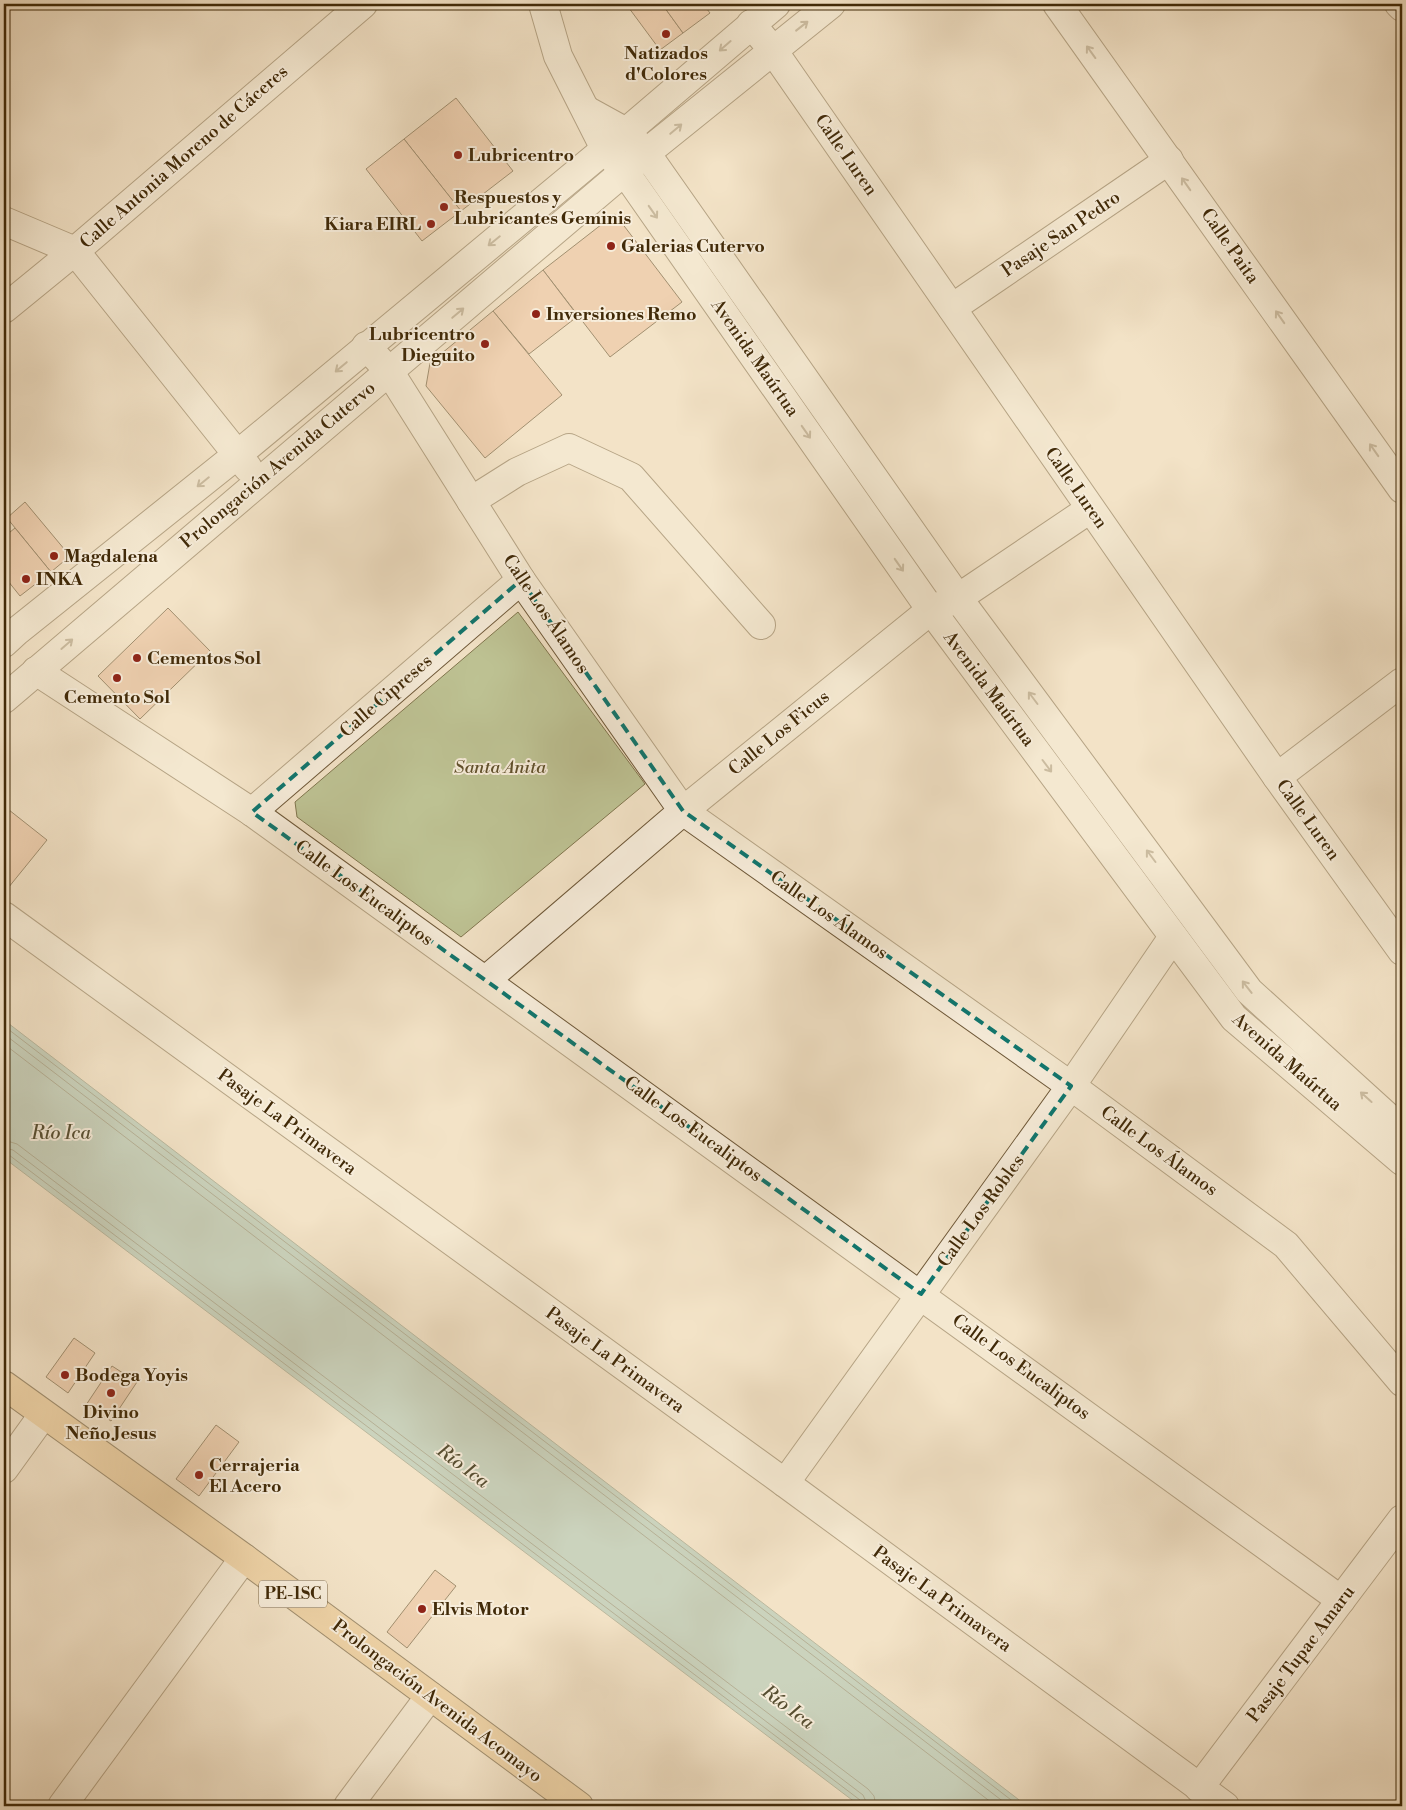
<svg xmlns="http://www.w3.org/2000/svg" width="1406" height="1810" viewBox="0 0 1406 1810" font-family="'Libre Bodoni',serif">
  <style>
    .green { fill: #bec394; stroke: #80764e }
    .water { fill: #9cbeb1; stroke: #78836d }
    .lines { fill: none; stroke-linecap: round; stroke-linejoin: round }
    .shore { stroke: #6e745c; stroke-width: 1 }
    .building { fill: #ebba97; stroke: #412a08 }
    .minor-casing { stroke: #6e5838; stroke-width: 30 }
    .major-casing { stroke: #412a08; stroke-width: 30 }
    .minor { stroke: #f7eddb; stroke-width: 28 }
    .major { stroke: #eac284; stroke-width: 28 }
    .oneway { stroke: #9c8c72 }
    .marked { fill: none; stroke: #0f766e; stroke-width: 4; stroke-dasharray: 10 6; stroke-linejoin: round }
    .poi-dot { fill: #8f2418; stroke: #f7eddb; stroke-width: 2 }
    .labels { text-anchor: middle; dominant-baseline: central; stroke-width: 4; stroke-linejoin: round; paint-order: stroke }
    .shield { fill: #f7eddb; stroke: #786447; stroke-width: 1 }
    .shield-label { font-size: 16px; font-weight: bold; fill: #412a08 }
    .poi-label { font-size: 18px; font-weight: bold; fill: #412a08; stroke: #f7eddb; text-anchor: start }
    .street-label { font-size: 18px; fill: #412a08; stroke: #f7eddb }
    .park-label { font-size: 18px; font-style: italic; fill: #60502b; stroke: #f7eddb }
    .water-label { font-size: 19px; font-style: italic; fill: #584f32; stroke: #f7eddb }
  </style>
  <rect width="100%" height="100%" fill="#f3e3c7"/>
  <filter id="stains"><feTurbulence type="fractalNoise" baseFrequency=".004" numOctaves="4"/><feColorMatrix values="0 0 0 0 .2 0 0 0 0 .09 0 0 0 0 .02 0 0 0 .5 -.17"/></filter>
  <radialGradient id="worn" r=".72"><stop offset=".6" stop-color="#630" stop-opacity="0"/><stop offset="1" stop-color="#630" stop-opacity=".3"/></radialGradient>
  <!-- green -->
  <path class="green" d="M518 612 645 784 461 937 297 817 295 802Z"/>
  <!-- water -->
  <path class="water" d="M4 1020 1027 1806H860L4 1158Z"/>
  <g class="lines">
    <!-- shore -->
    <g class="shore">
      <path d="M4 1026 1019 1806"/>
      <path d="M4 1034 1009 1806"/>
      <path d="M4 1044 996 1806"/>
      <path d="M4 1140 17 1144 868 1789 874 1796 876 1806"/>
      <path d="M4 1148 13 1150 863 1795 868 1806"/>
      <path d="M4 1154 9 1155 860 1800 862 1806"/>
    </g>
  </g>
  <!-- building -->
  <g class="building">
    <path d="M626 4H662L683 33 660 50Z"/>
    <path d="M662 4H703L710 13 683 33Z"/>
    <path d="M456 98 513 171 461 211 404 139Z"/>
    <path d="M404 139 461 211 422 241 366 169Z"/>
    <path d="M615 214 682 302 610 357 543 270Z"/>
    <path d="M543 270 578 316 529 354 493 311Z"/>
    <path d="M493 311 562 395 485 458 426 386 430 363Z"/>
    <path d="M25 502 70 556 51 572 7 518Z"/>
    <path d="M15 528 51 572 20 596 4 576V537Z"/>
    <path d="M168 608 210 651 140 719 98 676Z"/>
    <path d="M4 806 47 840 4 893Z"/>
    <path d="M74 1338 95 1353 68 1393 46 1377Z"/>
    <path d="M112 1366 137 1382 111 1421 86 1405Z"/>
    <path d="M216 1425 239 1442 199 1496 176 1479Z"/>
    <path d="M435 1570 456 1586 407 1648 387 1632Z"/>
  </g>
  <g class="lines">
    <defs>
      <g id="minor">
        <path d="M543 4 558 56 605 149 625 172 931 610 1234 1018 1402 1161"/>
        <path d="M1057 4 1402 489"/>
        <path d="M1399 4 1402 7"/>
        <path d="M751 24 772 49 1277 777 1402 951"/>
        <path d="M586 110 626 132 646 153 958 598 1249 991 1402 1130"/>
        <path d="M4 221 75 251 248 468"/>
        <path d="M952 308 1169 160"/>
        <path d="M4 309 75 251 363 4"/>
        <path d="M366 346 389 371 521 580 683 811 1071 1086 1286 1245 1402 1382"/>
        <path d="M471 501 517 472 569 448 631 477 761 625"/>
        <path d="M4 643 17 631 237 455 626 132 776 4"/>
        <path d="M36 671 252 812 1341 1600"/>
        <path d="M4 699 646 153 831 4"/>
        <path d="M1277 777 1402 682"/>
        <path d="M252 812 521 580"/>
        <path d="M4 916 785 1483 1225 1806"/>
        <path d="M486 980 683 811 931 610 958 598 1090 509"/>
        <path d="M4 1469 43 1415"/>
        <path d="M785 1483 1071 1086 1173 937"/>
        <path d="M1199 1788 1402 1519"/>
        <path d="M62 1806 244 1558"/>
        <path d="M348 1806 430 1696"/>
      </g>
      <path id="major" d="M4 1385 244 1558 579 1806"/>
    </defs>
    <!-- minor casing -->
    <use href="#minor" class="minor-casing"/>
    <!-- major casing -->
    <use href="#major" class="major-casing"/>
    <!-- minor -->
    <use href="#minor" class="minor"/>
    <!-- major -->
    <use href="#major" class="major"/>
  </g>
  <!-- one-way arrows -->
  <defs><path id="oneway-shaft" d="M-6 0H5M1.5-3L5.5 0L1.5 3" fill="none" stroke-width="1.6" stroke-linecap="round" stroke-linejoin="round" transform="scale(1.25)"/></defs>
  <g class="oneway">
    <use href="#oneway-shaft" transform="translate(802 26) rotate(-38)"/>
    <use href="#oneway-shaft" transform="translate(725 46) rotate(139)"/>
    <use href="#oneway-shaft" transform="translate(1091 52) rotate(-126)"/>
    <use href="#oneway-shaft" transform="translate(676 129) rotate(-40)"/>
    <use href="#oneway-shaft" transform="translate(1186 184) rotate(-125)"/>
    <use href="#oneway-shaft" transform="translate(653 212) rotate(55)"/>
    <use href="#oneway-shaft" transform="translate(494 241) rotate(141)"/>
    <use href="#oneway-shaft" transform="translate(458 313) rotate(-40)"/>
    <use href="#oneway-shaft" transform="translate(1280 317) rotate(-125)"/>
    <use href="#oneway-shaft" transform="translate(341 367) rotate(140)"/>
    <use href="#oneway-shaft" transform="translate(806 432) rotate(55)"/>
    <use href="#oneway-shaft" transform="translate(1374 450) rotate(-125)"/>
    <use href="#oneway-shaft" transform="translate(203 482) rotate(141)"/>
    <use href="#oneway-shaft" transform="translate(899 565) rotate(55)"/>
    <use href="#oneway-shaft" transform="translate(67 644) rotate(-41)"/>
    <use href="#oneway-shaft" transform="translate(1033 698) rotate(-127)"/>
    <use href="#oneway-shaft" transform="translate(1047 766) rotate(53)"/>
    <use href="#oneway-shaft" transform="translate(1151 856) rotate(-127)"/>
    <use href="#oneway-shaft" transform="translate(1247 987) rotate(-128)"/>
    <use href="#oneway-shaft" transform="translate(1366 1097) rotate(-138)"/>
  </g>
  <!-- marked area -->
  <path d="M0 0H1406V1810H0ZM521 580 683 811 1071 1086 921 1294 252 812Z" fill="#f3e3c7" fill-opacity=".55" fill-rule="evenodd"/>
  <path class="marked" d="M521 580 683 811 1071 1086 921 1294 252 812Z"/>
  <!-- markers -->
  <g class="poi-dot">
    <circle cx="666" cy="34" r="5"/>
    <circle cx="458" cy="155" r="5"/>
    <circle cx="444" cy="207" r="5"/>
    <circle cx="431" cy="224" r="5"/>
    <circle cx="611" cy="246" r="5"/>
    <circle cx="536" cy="314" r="5"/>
    <circle cx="485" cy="344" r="5"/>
    <circle cx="54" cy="556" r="5"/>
    <circle cx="26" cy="579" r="5"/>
    <circle cx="137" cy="658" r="5"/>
    <circle cx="117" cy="678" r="5"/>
    <circle cx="65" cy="1375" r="5"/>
    <circle cx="111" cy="1393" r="5"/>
    <circle cx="199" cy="1475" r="5"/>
    <circle cx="422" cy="1609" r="5"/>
  </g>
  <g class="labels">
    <!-- shield labels -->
    <rect class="shield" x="259" y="1580.5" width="68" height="27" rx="4"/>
    <g class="shield-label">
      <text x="293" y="1594">PE-1SC</text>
    </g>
    <!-- poi labels -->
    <g class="poi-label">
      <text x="666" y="53" text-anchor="middle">Natizados<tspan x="666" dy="21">d'Colores</tspan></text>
      <text x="468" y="155">Lubricentro</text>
      <text x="454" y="197">Respuestos y<tspan x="454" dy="21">Lubricantes Geminis</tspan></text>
      <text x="421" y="224" text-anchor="end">Kiara EIRL</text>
      <text x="621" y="246">Galerias Cutervo</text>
      <text x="546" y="314">Inversiones Remo</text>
      <text x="475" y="334" text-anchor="end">Lubricentro<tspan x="475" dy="21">Dieguito</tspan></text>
      <text x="64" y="556">Magdalena</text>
      <text x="36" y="579">INKA</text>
      <text x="147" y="658">Cementos Sol</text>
      <text x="117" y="697" text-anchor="middle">Cemento Sol</text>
      <text x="75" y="1375">Bodega Yoyis</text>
      <text x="111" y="1412" text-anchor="middle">Divino<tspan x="111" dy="21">Neño Jesus</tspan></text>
      <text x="209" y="1465">Cerrajeria<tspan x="209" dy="21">El Acero</tspan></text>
      <text x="432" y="1609">Elvis Motor</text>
    </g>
    <!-- street labels -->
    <g class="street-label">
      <text transform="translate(846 155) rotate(55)">Calle Luren</text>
      <text transform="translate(184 157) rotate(-41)">Calle Antonia Moreno de Cáceres</text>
      <text transform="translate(1061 234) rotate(-34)">Pasaje San Pedro</text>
      <text transform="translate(1230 246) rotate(55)">Calle Paita</text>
      <text transform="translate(755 358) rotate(55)">Avenida Maúrtua</text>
      <text transform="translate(278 465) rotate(-40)">Prolongación Avenida Cutervo</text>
      <text transform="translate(1076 488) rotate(55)">Calle Luren</text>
      <text transform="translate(546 614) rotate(56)">Calle Los Álamos</text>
      <text transform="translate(989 689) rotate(53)">Avenida Maúrtua</text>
      <text transform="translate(386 696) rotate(-41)">Calle Cipreses</text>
      <text transform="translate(779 733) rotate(-39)">Calle Los Ficus</text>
      <text transform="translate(1308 820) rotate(54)">Calle Luren</text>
      <text transform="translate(364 893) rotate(36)">Calle Los Eucaliptos</text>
      <text transform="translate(829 915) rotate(35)">Calle Los Álamos</text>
      <text transform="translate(1287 1062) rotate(41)">Avenida Maúrtua</text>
      <text transform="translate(287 1122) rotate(36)">Pasaje La Primavera</text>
      <text transform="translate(693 1129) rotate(36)">Calle Los Eucaliptos</text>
      <text transform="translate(1159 1151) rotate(36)">Calle Los Álamos</text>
      <text transform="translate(981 1211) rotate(-54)">Calle Los Robles</text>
      <text transform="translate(615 1360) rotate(36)">Pasaje La Primavera</text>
      <text transform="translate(1021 1367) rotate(36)">Calle Los Eucaliptos</text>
      <text transform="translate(942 1599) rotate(36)">Pasaje La Primavera</text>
      <text transform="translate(1301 1654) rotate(-53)">Pasaje Tupac Amaru</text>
      <text transform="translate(437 1701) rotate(37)">Prolongación Avenida Acomayo</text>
    </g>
    <!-- park labels -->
    <g class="park-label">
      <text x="500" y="767">Santa Anita</text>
    </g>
    <!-- water labels -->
    <g class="water-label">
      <text x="61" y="1133">Río Ica</text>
      <text transform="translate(463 1466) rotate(37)">Río Ica</text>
      <text transform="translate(788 1707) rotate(37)">Río Ica</text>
    </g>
  </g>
  <!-- margin -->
  <rect width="1406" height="1810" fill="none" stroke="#f3e3c7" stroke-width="20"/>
  <rect x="5" y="5" width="1396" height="1800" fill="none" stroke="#412a08" stroke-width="2.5"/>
  <rect x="10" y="10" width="1386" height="1790" fill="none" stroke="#412a08"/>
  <rect width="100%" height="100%" filter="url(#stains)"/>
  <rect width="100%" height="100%" fill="url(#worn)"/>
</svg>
